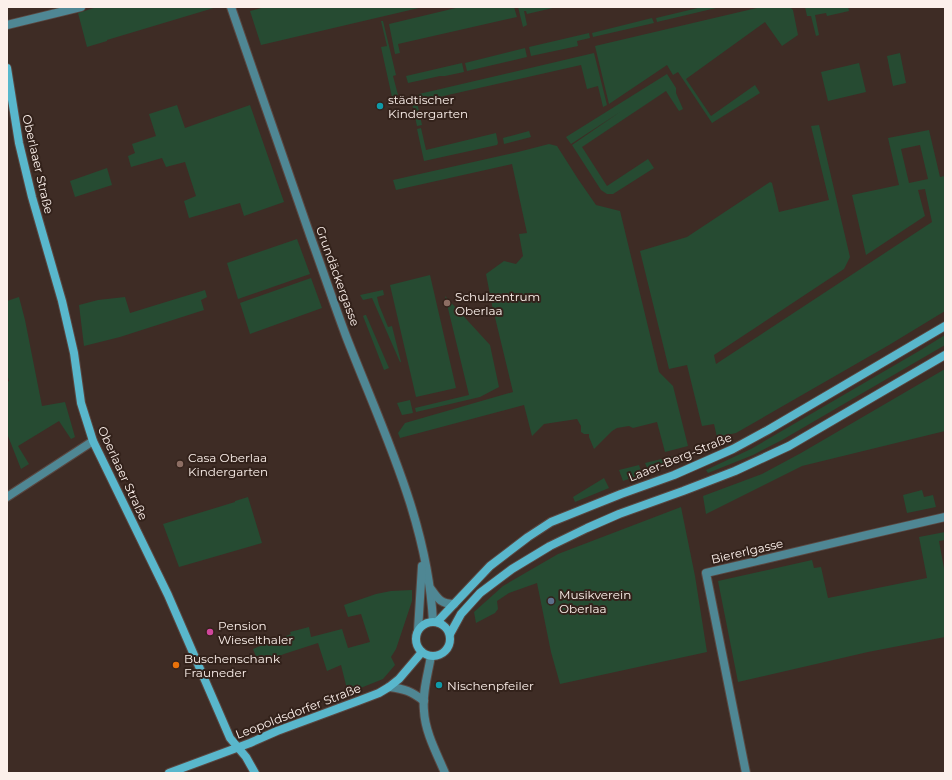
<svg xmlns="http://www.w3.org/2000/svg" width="952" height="780" viewBox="0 0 952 780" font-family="Montserrat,sans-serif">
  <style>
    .green { fill: #264b32; fill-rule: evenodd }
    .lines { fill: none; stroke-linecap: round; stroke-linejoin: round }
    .street-casing { stroke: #594741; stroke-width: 10 }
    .secondary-casing { stroke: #594741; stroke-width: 10 }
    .street { stroke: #4f8794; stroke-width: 8 }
    .secondary { stroke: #59b7cc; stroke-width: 8 }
    .culture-dot { fill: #0f9aa8; stroke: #33221b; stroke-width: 1.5 }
    .education-dot { fill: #8d6e63; stroke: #33221b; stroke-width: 1.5 }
    .service-dot { fill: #5c6f8a; stroke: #33221b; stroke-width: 1.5 }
    .hotel-dot { fill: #d1479c; stroke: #33221b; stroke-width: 1.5 }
    .food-dot { fill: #e8710a; stroke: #33221b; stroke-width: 1.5 }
    .labels { text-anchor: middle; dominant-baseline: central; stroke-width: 4; stroke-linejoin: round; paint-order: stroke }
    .poi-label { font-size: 12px; fill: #fcf0eb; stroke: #33221b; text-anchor: start }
    .street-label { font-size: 12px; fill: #fcf0eb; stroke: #33221b }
  </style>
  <rect width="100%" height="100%" fill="#3e2c25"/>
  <!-- green -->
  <g class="green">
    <path d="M97 7H217L107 40V41L87 47 78 13Z"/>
    <path d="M265 7H423L261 45 250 11Z"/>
    <path d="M460 7H514L517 17 398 44 400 53 395 54 389 24Z"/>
    <path d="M518 7H557L527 14 526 11H524L527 25 523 27Z"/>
    <path d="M702 7H716V8L657 22 656 18Z"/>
    <path d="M761 7H790L793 10 798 35 782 46 765 22 686 79 711 116 755 85 760 93 712 123 678 72 673 75 667 65 609 104 595 46Z"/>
    <path d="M805 7H848L849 11 827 16 826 13 815 15 819 35 816 36 811 16H807Z"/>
    <path d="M652 18 654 23 593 37 592 33Z"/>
    <path d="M381 21H383L396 75 393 76 398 95 392 97 381 47 387 46Z"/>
    <path d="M589 33 590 38 577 41 578 46 531 56 529 47Z"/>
    <path d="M525 48 527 57 467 71 465 63Z"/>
    <path d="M594 53 607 105 603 107 598 86 587 89 581 65 417 102 422 125 417 126 412 103 419 94Z"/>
    <path d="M900 53 906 83 893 86 887 56Z"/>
    <path d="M462 63 464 72 445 76H440L408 83 406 76Z"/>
    <path d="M859 63 866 92 828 101 821 72Z"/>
    <path d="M667 74 676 88V93L683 109 679 111 666 91 582 147 607 186 648 159 654 168 613 194H607L601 190 572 145 620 112 571 144 566 137Z"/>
    <path d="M177 105 185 128 250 105 284 202 244 216 240 203 189 218 184 201 196 196 185 162 166 167 162 158 131 167 128 156 135 153 132 144 156 136 149 114Z"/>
    <path d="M819 125 850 257 844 269 714 355 716 364 932 222 925 189 918 190 925 216 866 255 852 195 899 185 888 138 929 130 940 177 945 176V311L889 345 736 433 717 437 714 424 702 426 687 365 669 369 640 251 687 237 770 182 772 183 779 212 829 200 811 126ZM920 145 928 179 909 183 901 149Z"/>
    <path d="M421 128 426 150 496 133 498 143 497 145 424 161 417 129Z"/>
    <path d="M529 131 531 137 504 144 503 138Z"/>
    <path d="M549 144 557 146 578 179 596 205 620 211 659 372 673 386 688 446 665 452 657 422 633 428 629 426 617 428 612 431 594 449 589 437V434H584L581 432V426L577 419 544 424 532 436 524 405 400 438 398 433 405 423 513 392 492 305 486 274 504 261 516 264 523 256 519 234 527 233 512 164 396 190 393 180 518 152Z"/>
    <path d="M107 168 112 185 75 197 70 181Z"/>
    <path d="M297 239 310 274 238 299 227 263Z"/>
    <path d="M430 275 456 388 416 397 390 285Z"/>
    <path d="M311 278 322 308 250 334 240 303Z"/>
    <path d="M205 290 207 297 201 300 204 310 120 337 84 346 79 305 98 300 125 297 130 313Z"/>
    <path d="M383 290 384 295 377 297 379 305 388 327 392 326 401 362H400L372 298 363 300 360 295Z"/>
    <path d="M445 296 490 345 499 387 480 397 416 412 415 408 469 395Z"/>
    <path d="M19 297 25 320 42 406 65 402 75 437 71 439 59 421 18 446 29 464 21 469 8 436H7V382L9 381 7 374V301Z"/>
    <path d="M365 315H366L389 368 384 370 363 316Z"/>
    <path d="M945 335V345L782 440 753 455 708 473 706 470 751 449 919 351Z"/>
    <path d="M945 369V431L802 466 706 514 703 496 762 474 801 453Z"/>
    <path d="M410 400 413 413 402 415 397 403Z"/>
    <path d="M682 454 685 458 649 472 645 463Z"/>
    <path d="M639 465 642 474 623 481 619 470Z"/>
    <path d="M604 478 609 488 575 502 573 497Z"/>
    <path d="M922 490 924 497 933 495 936 507 907 513 903 495Z"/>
    <path d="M248 497 262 543 179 567 163 524 235 502V501Z"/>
    <path d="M681 507 695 576 707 652 560 684 551 652 537 583 509 593 497 601 498 609 495 613 476 623 474 612 503 586 558 554 592 541Z"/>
    <path d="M945 532V540L939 541 945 574V637L868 652 738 682 718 581 812 560 814 568 821 567 828 598 927 578 919 537Z"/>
    <path d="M412 590V601L396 649 391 657 395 665 383 679 348 693 341 665 327 671 318 643 284 654 259 664 253 649 291 634 290 632 309 627 311 637 342 629 348 648 370 642 361 614 348 617 344 605 376 594 391 591Z"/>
  </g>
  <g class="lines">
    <defs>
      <g id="street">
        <path d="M231 7C258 84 284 161 311 238 323 271 334 304 346 336 382 429 428 521 433 622"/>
        <path d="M7 25 81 7"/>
        <path d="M7 497 93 441"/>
        <path d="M431 589C438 599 441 604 454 604"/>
        <path d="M418 630 422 566"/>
        <path d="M431 656C428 674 422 692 424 711 425 732 437 754 445 773"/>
        <path d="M389 687C405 689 411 691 424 701"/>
        <path d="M746 773 706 573 867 535 945 517"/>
      </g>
      <g id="secondary">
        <path d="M7 68 19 143 32 197 62 301 74 353 81 403 93 441 168 595 230 738 246 757 255 773"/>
        <circle cx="433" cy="639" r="17"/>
        <path d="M437 622 490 566 528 537 551 522 621 494 674 475 733 449 768 430 945 326"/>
        <path d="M450 634 461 614 480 593 512 569 550 546 587 528 619 514 683 491 735 471 789 446 945 355"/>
        <path d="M169 773 250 743 277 731 358 701 379 693 389 687 399 679 422 652"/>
      </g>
    </defs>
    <!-- street casing -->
    <use href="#street" class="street-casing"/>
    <!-- secondary casing -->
    <use href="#secondary" class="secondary-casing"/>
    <!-- street -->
    <use href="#street" class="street"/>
    <!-- secondary -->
    <use href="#secondary" class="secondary"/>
  </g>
  <!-- markers -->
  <g class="culture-dot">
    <circle cx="380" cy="106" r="4"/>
    <circle cx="439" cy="685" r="4"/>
  </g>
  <g class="education-dot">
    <circle cx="447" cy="303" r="4"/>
    <circle cx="180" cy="464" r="4"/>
  </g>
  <circle class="service-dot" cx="551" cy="601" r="4"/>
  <circle class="hotel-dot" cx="210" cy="632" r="4"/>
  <circle class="food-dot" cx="176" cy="665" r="4"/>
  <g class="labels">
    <!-- poi labels -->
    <g class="poi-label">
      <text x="388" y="99">städtischer<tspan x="388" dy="14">Kindergarten</tspan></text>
      <text x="455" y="296">Schulzentrum<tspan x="455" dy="14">Oberlaa</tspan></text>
      <text x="188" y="457">Casa Oberlaa<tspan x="188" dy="14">Kindergarten</tspan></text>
      <text x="559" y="594">Musikverein<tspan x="559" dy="14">Oberlaa</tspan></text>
      <text x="218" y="625">Pension<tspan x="218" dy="14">Wieselthaler</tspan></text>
      <text x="184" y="658">Buschenschank<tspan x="184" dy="14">Frauneder</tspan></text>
      <text x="447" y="685">Nischenpfeiler</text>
    </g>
    <!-- street labels -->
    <g class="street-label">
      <text transform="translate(38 164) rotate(77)">Oberlaaer Straße</text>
      <text transform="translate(338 276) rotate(70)">Grundäckergasse</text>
      <text transform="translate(680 457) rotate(-22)">Laaer-Berg-Straße</text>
      <text transform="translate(123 473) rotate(65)">Oberlaaer Straße</text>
      <text transform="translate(747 551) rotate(-13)">Biererlgasse</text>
      <text transform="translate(298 711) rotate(-21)">Leopoldsdorfer Straße</text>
    </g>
  </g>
  <!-- border -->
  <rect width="952" height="780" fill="none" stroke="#fcf0eb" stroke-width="16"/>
</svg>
